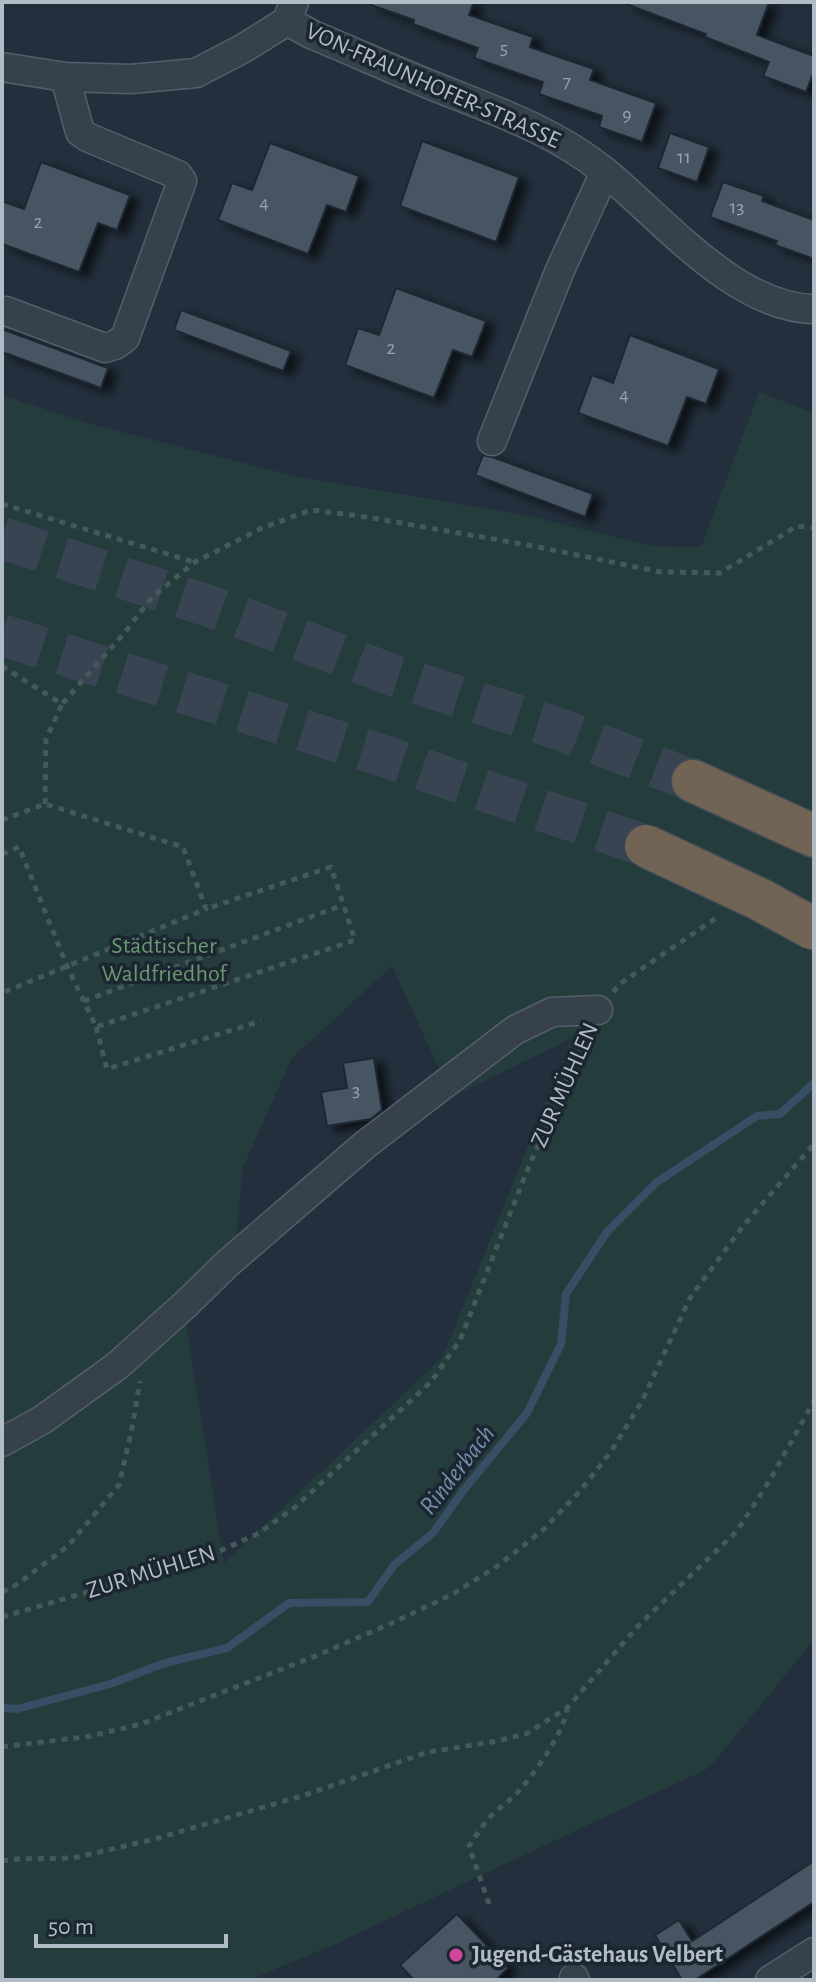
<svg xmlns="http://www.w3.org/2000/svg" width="816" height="1982" viewBox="0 0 816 1982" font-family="'Alegreya Sans',sans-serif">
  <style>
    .green { fill: #253c3d; fill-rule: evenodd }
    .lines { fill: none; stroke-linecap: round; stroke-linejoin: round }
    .stream { stroke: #384e65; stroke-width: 8 }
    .building { fill: #465562; stroke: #1e2833; stroke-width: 2; filter: url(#shadow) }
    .highway-tunnel { stroke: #384451; stroke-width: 42; stroke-dasharray: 42 21; stroke-linecap: butt }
    .minor-casing { stroke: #555f6a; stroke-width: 31 }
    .highway-casing { stroke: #424c57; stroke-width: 45 }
    .path { stroke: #43595a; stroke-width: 5; stroke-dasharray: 6 6; stroke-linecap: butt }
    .minor { stroke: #37414c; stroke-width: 28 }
    .highway { stroke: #726454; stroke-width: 42 }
    .highway-bridge-casing { stroke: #424c57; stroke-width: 45; stroke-linecap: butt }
    .highway-bridge { stroke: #726454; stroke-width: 42 }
    .hotel-dot { fill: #d1479c; stroke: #1c2631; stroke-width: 3 }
    .labels { text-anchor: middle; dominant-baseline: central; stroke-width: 7; stroke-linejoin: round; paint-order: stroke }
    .number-label { font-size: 20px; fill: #97a2ae }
    .street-label { font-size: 24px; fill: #b2bcc7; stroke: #1c2631 }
    .park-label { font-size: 24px; fill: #699871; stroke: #1c2631 }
    .poi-label { font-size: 24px; font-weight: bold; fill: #b2bcc7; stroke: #1c2631; text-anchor: start }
    .water-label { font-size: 26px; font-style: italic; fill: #728faa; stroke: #1c2631 }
  </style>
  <defs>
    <filter id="shadow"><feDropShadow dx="9" dy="5" stdDeviation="4" flood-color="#0009"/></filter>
  </defs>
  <rect width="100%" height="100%" fill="#232f3c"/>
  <!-- green -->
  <path class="green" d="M759 392 814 413V1640L709 1768 329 1947 249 1980H2V395L94 425 295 476 529 516 651 546 701 547ZM392 966 452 1097 572 1038 442 1358 224 1563 183 1304 235 1251 243 1167 292 1058Z"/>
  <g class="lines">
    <!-- stream -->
    <path class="stream" d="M2 1708 17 1709 110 1684 165 1663 227 1648 289 1603 368 1602 394 1565 433 1533 463 1491 527 1413 561 1344 566 1294 607 1232 657 1182 757 1116 780 1114 814 1083"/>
  </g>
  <!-- building -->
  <g class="building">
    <path d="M371 2H474L469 15 533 37 530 47 594 69 590 80 656 103 642 142 599 127 602 116 539 94 543 82 474 58 478 48 413 24 414 20 371 5Z"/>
    <path d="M626 2H769L757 35 814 56V71L806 92 763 76 769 62 705 37 706 34 626 4Z"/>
    <path d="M670 133 709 147 697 182 658 168Z"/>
    <path d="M422 141 519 177 496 242 400 206Z"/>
    <path d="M270 143 359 176 346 212 327 205 308 254 218 220 232 183 252 190Z"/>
    <path d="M41 162 130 195 117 230 98 223 79 272 2 244V201L24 209Z"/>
    <path d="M723 182 764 196 762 201 814 220V259L775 245 777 241 710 217Z"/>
    <path d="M396 288 486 321 472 357 453 350 434 398 345 365 358 328 379 335Z"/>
    <path d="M181 310 291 351 283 371 174 330Z"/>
    <path d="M2 329 108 368 101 388 2 352Z"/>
    <path d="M630 335 719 369 706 404 687 397 668 446 578 413 592 375 613 383Z"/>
    <path d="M483 455 495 458 593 494 585 517 475 475Z"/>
    <path d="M374 1058 382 1110 371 1119 327 1126 321 1092 347 1088 343 1063Z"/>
    <path d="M814 1861V1902L695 1980H682L655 1935 679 1920 692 1941Z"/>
    <path d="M457 1914 508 1968 496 1980H414L400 1965Z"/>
  </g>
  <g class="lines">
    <!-- highway-tunnel -->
    <g class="highway-tunnel">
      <path d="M2 538 221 610 395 676 562 730 693 781"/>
      <path d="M2 635 378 754 646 846"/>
    </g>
    <defs>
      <g id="minor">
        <path d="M287 21 313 35C352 51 391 69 431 85 490 109 554 130 604 171 661 217 735 308 814 309"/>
        <path d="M2 67 65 77 131 79 196 73 244 48 287 21 294 2"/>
        <path d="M6 311 105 348 115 345 125 338 182 181 178 175 87 137 80 132 65 77"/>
        <path d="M492 441 560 270 605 172"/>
        <path d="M2 1442 42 1420 117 1366 186 1304 228 1263 366 1144 515 1030 552 1012 598 1010"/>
        <path d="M574 1978 575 1980"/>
        <path d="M770 1980 814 1952"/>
      </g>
      <path id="highway" d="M693 781 814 836"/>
    </defs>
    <!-- minor casing -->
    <use href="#minor" class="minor-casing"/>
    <!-- highway casing -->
    <use href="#highway" class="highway-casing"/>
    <!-- path -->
    <g class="path">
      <path d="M2 504 194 562"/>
      <path d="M2 666 62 704 126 631 152 597 195 562 262 528 311 510 360 516 528 545 661 572 720 573 797 526 814 528"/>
      <path d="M45 804 46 739 62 704"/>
      <path d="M2 820 45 804 183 847 206 909 2 993"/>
      <path d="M2 854 19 847 67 966 96 1027 355 940 331 867 206 909"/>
      <path d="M613 992 621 983 719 916"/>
      <path d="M84 1001 343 905"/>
      <path d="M96 1027 107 1069 261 1021"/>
      <path d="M2 1592 16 1585 68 1546 119 1485 132 1428 140 1381"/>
      <path d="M2 1617 205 1558 259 1533 294 1508 431 1382 460 1340 527 1171 587 1034"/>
      <path d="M2 1747 91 1736 141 1724 318 1655 392 1623 453 1594 499 1565 544 1529 581 1490 612 1450 642 1401 690 1298 743 1226 814 1144"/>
      <path d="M2 1861 19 1859 73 1858 155 1839 305 1795 428 1752 492 1742 526 1734 567 1708 638 1626 737 1531 770 1480 814 1401"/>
      <path d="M489 1904 469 1846C476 1836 483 1824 492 1815 499 1808 508 1802 515 1795 532 1778 565 1731 567 1709"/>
    </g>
    <!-- minor -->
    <use href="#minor" class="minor"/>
    <!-- highway -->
    <use href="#highway" class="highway"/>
    <defs>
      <path id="highway-bridge" d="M646 846 759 899 814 929"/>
    </defs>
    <!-- highway-bridge casing -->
    <use href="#highway-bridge" class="highway-bridge-casing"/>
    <!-- highway-bridge -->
    <use href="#highway-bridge" class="highway-bridge"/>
  </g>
  <!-- markers -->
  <circle class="hotel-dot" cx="456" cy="1955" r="8"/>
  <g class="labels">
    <!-- number labels -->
    <g class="number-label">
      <text x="504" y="48">5</text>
      <text x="567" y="82">7</text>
      <text x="627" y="115">9</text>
      <text x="684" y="157">11</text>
      <text x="264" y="203">4</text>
      <text x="737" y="207">13</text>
      <text x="38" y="222">2</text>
      <text x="391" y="348">2</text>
      <text x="624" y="395">4</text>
      <text x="356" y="1090">3</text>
    </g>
    <!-- street labels -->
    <g class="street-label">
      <text transform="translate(433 86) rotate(24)">VON-FRAUNHOFER-STRASSE</text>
      <text transform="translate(565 1085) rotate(-66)">ZUR MÜHLEN</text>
      <text transform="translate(151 1572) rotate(-17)">ZUR MÜHLEN</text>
    </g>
    <!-- park labels -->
    <g class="park-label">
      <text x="164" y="946">Städtischer<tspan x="164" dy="28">Waldfriedhof</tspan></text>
    </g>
    <!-- poi labels -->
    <g class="poi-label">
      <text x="472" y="1955">Jugend-Gästehaus Velbert</text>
    </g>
    <!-- water labels -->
    <g class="water-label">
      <text transform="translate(457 1470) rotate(-52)">Rinderbach</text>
    </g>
  </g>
  <!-- border -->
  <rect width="816" height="1982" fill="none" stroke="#b2bcc7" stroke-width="8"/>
  <!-- scale -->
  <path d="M36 1934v12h190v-12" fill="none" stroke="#b2bcc7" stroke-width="4"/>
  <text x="48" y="1934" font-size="24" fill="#b2bcc7" stroke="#1c2631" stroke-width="6" paint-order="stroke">50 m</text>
</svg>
